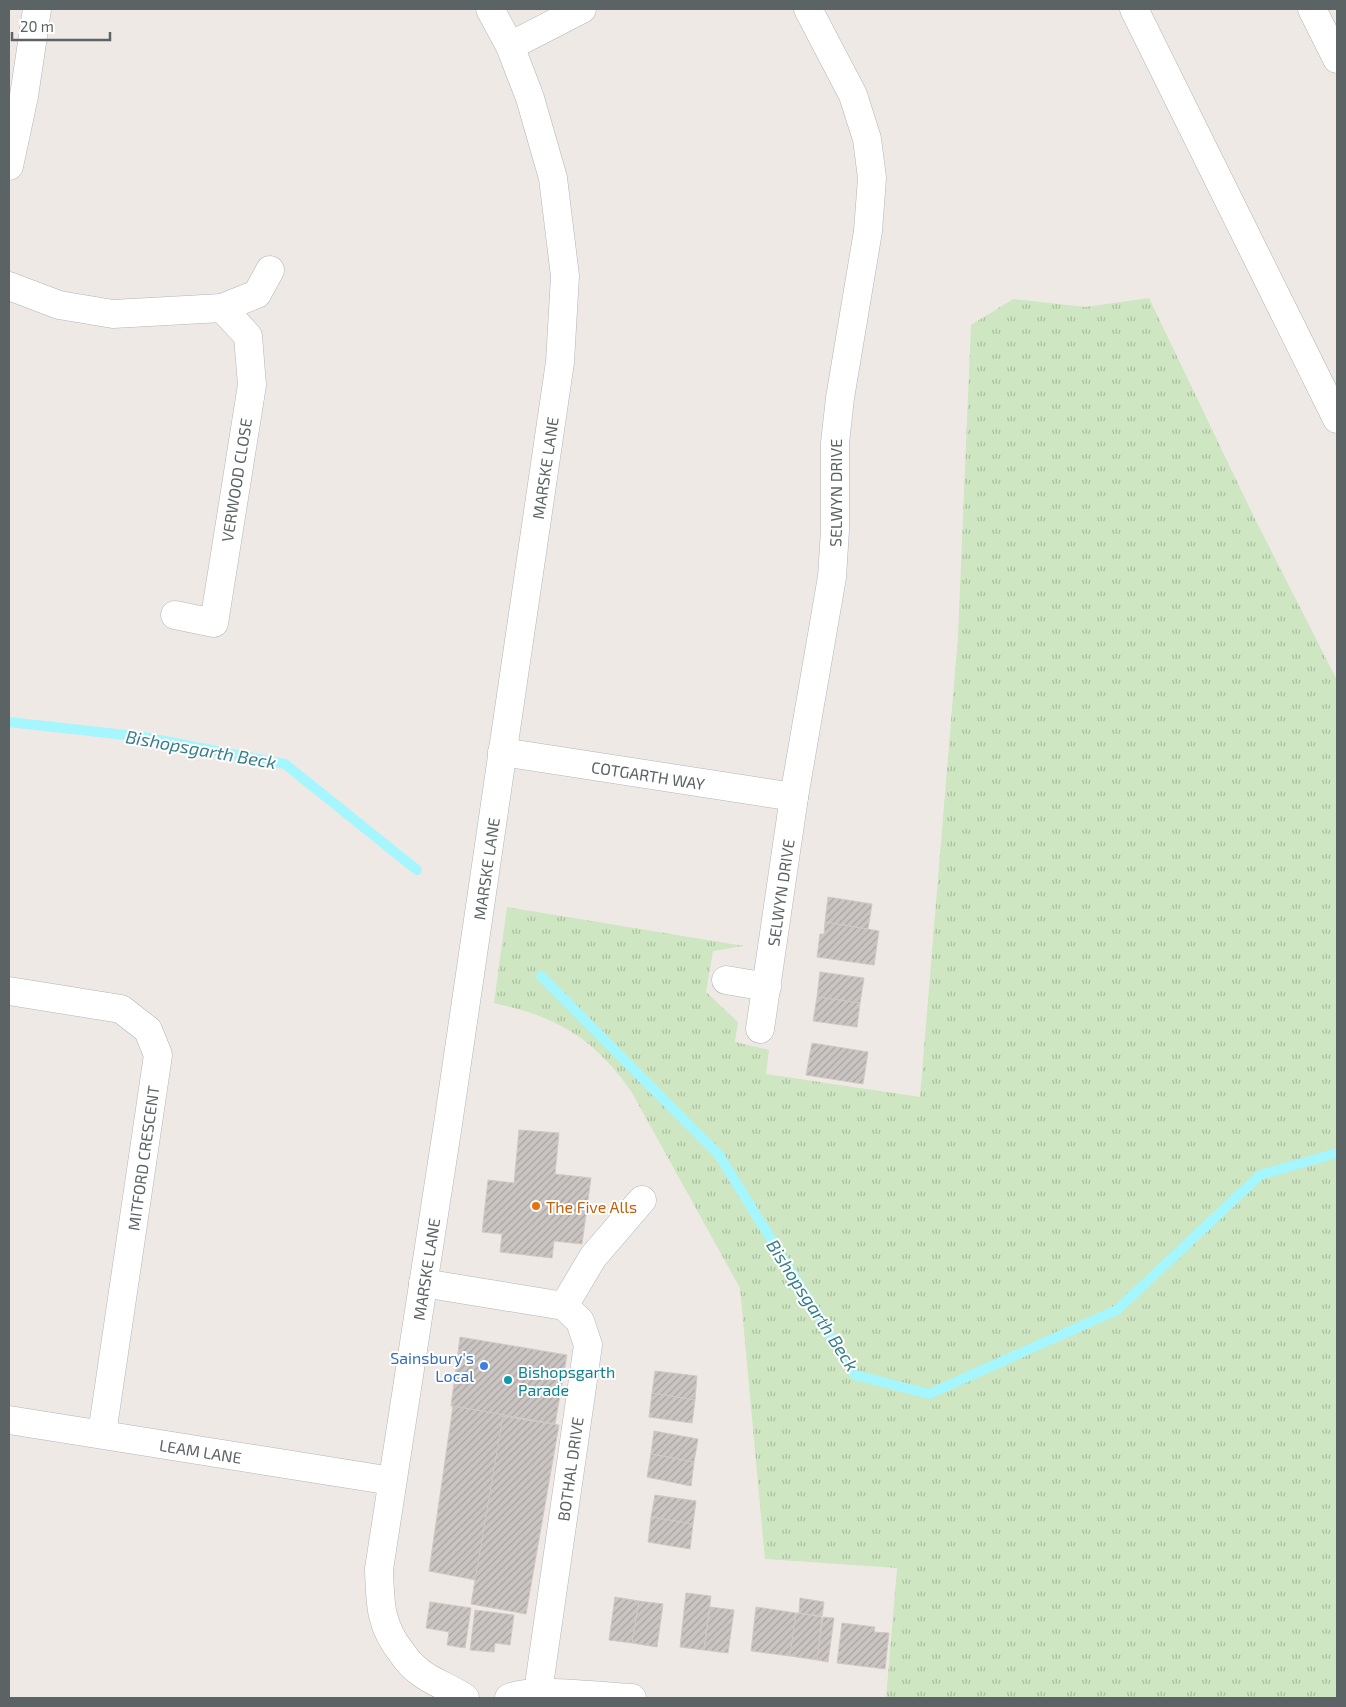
<svg xmlns="http://www.w3.org/2000/svg" width="1346" height="1707" viewBox="0 0 1346 1707" font-family="'Exo 2',sans-serif">
  <style>
    .park { fill: url(#park-tufts) }
    .lines { fill: none; stroke-linecap: round; stroke-linejoin: round }
    .stream { stroke: #a5f6fe; stroke-width: 10 }
    .building { fill: url(#building-hatch); stroke: #d3c8c3 }
    .minor-casing { stroke: #b0b5b7; stroke-width: 29 }
    .minor { stroke: #fff; stroke-width: 28 }
    .food-dot { fill: #e8710a; stroke: #fff; stroke-width: 2 }
    .shop-dot { fill: #3f7fe0; stroke: #fff; stroke-width: 2 }
    .culture-dot { fill: #0f9aa8; stroke: #fff; stroke-width: 2 }
    .labels { text-anchor: middle; dominant-baseline: central; stroke-width: 4; stroke-linejoin: round; paint-order: stroke }
    .street-label { font-size: 16px; fill: #5c6365; stroke: #fff }
    .food-label { font-size: 16px; fill: #c56008; stroke: #fff; text-anchor: start }
    .shop-label { font-size: 16px; fill: #366cbe; stroke: #fff; text-anchor: end }
    .culture-label { font-size: 16px; fill: #0d838f; stroke: #fff; text-anchor: start }
    .water-label { font-size: 18px; font-style: italic; fill: #377f8d; stroke: #fff }
  </style>
  <defs>
    <pattern id="park-tufts" width="24" height="20" patternUnits="userSpaceOnUse" patternTransform="scale(1.25)"><rect width="24" height="20" fill="#cee6c1"/><path d="M3 7l-1-3M5 7V3M7 7l1-3M15 17l-1-3M17 17v-4M19 17l1-3" fill="none" stroke="#aabea0"/></pattern>
    <pattern id="building-hatch" width="6" height="6" patternUnits="userSpaceOnUse" patternTransform="scale(1.25)"><rect width="6" height="6" fill="#cac4c2"/><path d="M-1 1l2-2M0 6l6-6M5 7l2-2" fill="none" stroke="#a7a3a1"/></pattern>
  </defs>
  <rect width="100%" height="100%" fill="#efe9e5"/>
  <!-- park -->
  <path class="park" d="M1149 298 1254 517 1337 680V1698H886L897 1568 765 1559 740 1288 631 1091C605 1055 581 1032 539 1016 525 1010 509 1007 494 1003L507 907 744 946 713 951 706 992 738 1022 735 1042 769 1050 766 1074 920 1097 958 636 971 325 1013 299 1085 307Z"/>
  <g class="lines">
    <!-- stream -->
    <g class="stream">
      <path d="M9 722 144 737 285 764 417 870"/>
      <path d="M541 976 719 1155 855 1375 929 1394 1117 1310 1260 1175 1337 1153"/>
    </g>
  </g>
  <!-- building -->
  <g class="building">
    <path d="M828 897 872 904 868 929 825 922Z"/>
    <path d="M825 922 879 931 874 965 817 957 820 934H824Z"/>
    <path d="M820 972 864 978 860 1003 817 997Z"/>
    <path d="M817 997 860 1003 857 1027 813 1021Z"/>
    <path d="M812 1043 868 1052 863 1084 806 1075Z"/>
    <path d="M519 1130 559 1133 555 1174 591 1178 582 1244 554 1241 552 1258 500 1252 502 1234 482 1232 488 1180 514 1183Z"/>
    <path d="M460 1337 567 1355 555 1424 451 1406Z"/>
    <path d="M655 1371 697 1376 695 1400 652 1393Z"/>
    <path d="M652 1393 695 1400 692 1423 649 1417Z"/>
    <path d="M453 1406 516 1417 491 1583 429 1571Z"/>
    <path d="M503 1416 559 1425 526 1614 471 1604Z"/>
    <path d="M654 1431 698 1439 694 1462 651 1454Z"/>
    <path d="M651 1454 694 1462 691 1486 647 1477Z"/>
    <path d="M655 1495 696 1501 693 1524 651 1517Z"/>
    <path d="M651 1517 693 1524 690 1549 648 1542Z"/>
    <path d="M686 1593 711 1596 704 1650 680 1647Z"/>
    <path d="M615 1597 639 1601 632 1643 609 1640Z"/>
    <path d="M800 1598 824 1602 822 1616 799 1613Z"/>
    <path d="M639 1601 663 1604 657 1647 632 1643Z"/>
    <path d="M430 1602 471 1608 465 1648 447 1645 449 1632 426 1628Z"/>
    <path d="M710 1607 734 1610 728 1653 704 1650Z"/>
    <path d="M756 1607 796 1613 790 1656 751 1651Z"/>
    <path d="M475 1610 514 1615 510 1645 495 1643 494 1652 470 1650Z"/>
    <path d="M796 1613 822 1617 817 1660 790 1656Z"/>
    <path d="M823 1617 834 1618 828 1662 817 1660Z"/>
    <path d="M842 1623 875 1627 874 1632 889 1633 885 1669 837 1663Z"/>
  </g>
  <g class="lines">
    <defs>
      <g id="minor">
        <path d="M1134 9 1337 419"/>
        <path d="M1312 9 1337 59"/>
        <path d="M510 46 582 9"/>
        <path d="M9 166 24 96 37 9"/>
        <path d="M9 286 59 305 113 314 222 308 248 336 252 385 214 623 175 615"/>
        <path d="M222 308 257 294 270 270"/>
        <path id="s1" d="M502 752 794 797"/>
        <path d="M726 980 767 987"/>
        <path d="M9 991 121 1009 148 1030 158 1055 102 1434"/>
        <path id="s2" d="M760 1029 794 797 832 577 835 530V443L840 398 868 231 872 178 867 139 853 95 808 9"/>
        <path d="M423 1283 564 1306 580 1321 588 1345 540 1678 542 1693"/>
        <path d="M564 1306 593 1257 642 1200"/>
        <path id="s3" d="M9 1420 392 1481"/>
        <path id="s4" d="M465 1698C451 1688 434 1683 421 1673 413 1667 407 1661 402 1653 380 1626 380 1603 379 1569L448 1124 560 362 565 276 553 178 530 98 510 46 490 9"/>
        <path d="M509 1698C530 1687 605 1697 632 1698"/>
      </g>
    </defs>
    <!-- minor casing -->
    <use href="#minor" class="minor-casing"/>
    <!-- minor -->
    <use href="#minor" class="minor"/>
  </g>
  <!-- markers -->
  <circle class="food-dot" cx="536" cy="1206" r="5"/>
  <circle class="shop-dot" cx="484" cy="1366" r="5"/>
  <circle class="culture-dot" cx="508" cy="1380" r="5"/>
  <g class="labels">
    <!-- street labels -->
    <g class="street-label">
      <text stroke="none"><textPath href="#s4" startOffset="1281">MARSKE LANE</textPath></text>
      <text transform="translate(236 480) rotate(-81)">VERWOOD CLOSE</text>
      <text stroke="none"><textPath href="#s2" startOffset="542">SELWYN DRIVE</textPath></text>
      <text stroke="none"><textPath href="#s1" startOffset="148">COTGARTH WAY</textPath></text>
      <text stroke="none"><textPath href="#s4" startOffset="876">MARSKE LANE</textPath></text>
      <text stroke="none"><textPath href="#s2" startOffset="138">SELWYN DRIVE</textPath></text>
      <text transform="translate(143 1158) rotate(-82)">MITFORD CRESCENT</text>
      <text stroke="none"><textPath href="#s4" startOffset="471">MARSKE LANE</textPath></text>
      <text stroke="none"><textPath href="#s3" startOffset="194">LEAM LANE</textPath></text>
      <text transform="translate(570 1469) rotate(-82)">BOTHAL DRIVE</text>
    </g>
    <!-- food labels -->
    <g class="food-label">
      <text x="546" y="1206">The Five Alls</text>
    </g>
    <!-- shop labels -->
    <g class="shop-label">
      <text x="474" y="1357">Sainsbury's<tspan x="474" dy="18">Local</tspan></text>
    </g>
    <!-- culture labels -->
    <g class="culture-label">
      <text x="518" y="1371">Bishopsgarth<tspan x="518" dy="18">Parade</tspan></text>
    </g>
    <!-- water labels -->
    <g class="water-label">
      <text transform="translate(201 749) rotate(10)">Bishopsgarth Beck</text>
      <text transform="translate(813 1305) rotate(57)">Bishopsgarth Beck</text>
    </g>
  </g>
  <!-- border -->
  <rect width="1346" height="1707" fill="none" stroke="#5c6365" stroke-width="20"/>
  <!-- scale -->
  <path d="M12 32v8h98v-8" fill="none" stroke="#5c6365" stroke-width="2.5"/>
  <text x="20" y="32" font-size="15" fill="#5c6365" stroke="#ffffff" stroke-width="4" paint-order="stroke">20 m</text>
</svg>
